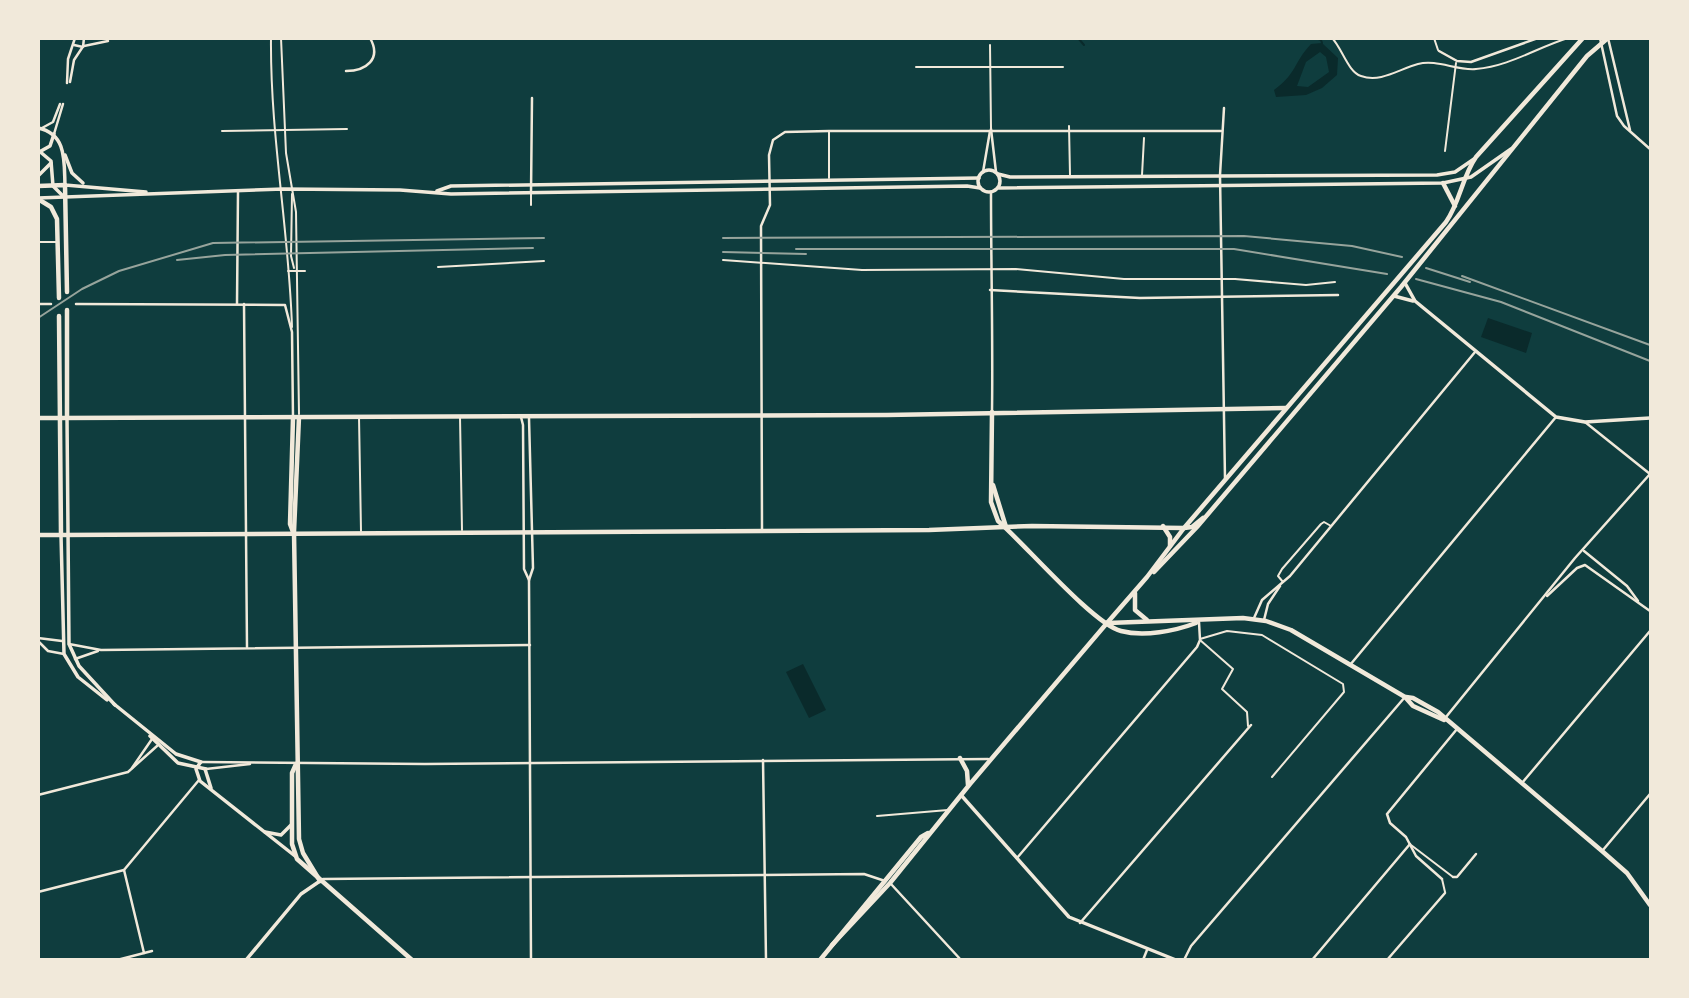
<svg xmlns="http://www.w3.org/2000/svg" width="1689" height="998" viewBox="0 0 1689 998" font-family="'PT Sans Narrow',sans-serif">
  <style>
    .water { fill: #0a2a2b; fill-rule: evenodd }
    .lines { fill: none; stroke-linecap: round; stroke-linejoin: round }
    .stream { stroke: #0a2a2b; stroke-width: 2 }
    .service { stroke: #f1e9da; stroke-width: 2 }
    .pedestrian { stroke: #f1e9da; stroke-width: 2 }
    .minor { stroke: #f1e9da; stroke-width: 2.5 }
    .tertiary { stroke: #f1e9da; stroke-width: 3.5 }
    .secondary { stroke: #f1e9da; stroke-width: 4.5 }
    .primary { stroke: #f1e9da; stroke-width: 4.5 }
    .rail { stroke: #97a49c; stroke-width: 2 }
  </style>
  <rect width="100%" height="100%" fill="#0f3d3e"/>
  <!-- water -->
  <g class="water">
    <path d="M1322 43 1338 58 1337 75 1322 88 1306 95 1276 97 1274 90C1298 72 1293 63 1311 44ZM1320 52 1326 57 1329 72 1308 87 1297 86 1306 62Z"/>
    <path d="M1488 318 1532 333 1526 353 1481 337Z"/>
    <path d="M803 664 826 710 809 718 786 672Z"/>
  </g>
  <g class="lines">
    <!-- stream -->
    <g class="stream">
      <path d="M1078 38 1084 45"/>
      <path d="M1316 38 1321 40 1322 43"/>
    </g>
    <!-- service -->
    <g class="service">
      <path d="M271 38C270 135 289 230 292 327"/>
      <path d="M281 38 286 153 296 212 299 414"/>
      <path d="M1434 38 1438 50"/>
      <path d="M1445 151 1456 63"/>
      <path d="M292 194 291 256 294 268"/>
      <path d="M531 194V205"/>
      <path d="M38 242H57"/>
      <path d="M723 260 862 270 1016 269 1124 279H1235L1306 285 1335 282"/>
      <path d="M438 267 544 261"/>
      <path d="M288 271H305"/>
      <path d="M359 417 361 531"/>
      <path d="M460 417 462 530"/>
      <path d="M1283 582 1278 576 1282 569 1321 524 1324 522 1331 526"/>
      <path d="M1200 639 1227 631 1262 635 1343 684 1344 692 1272 777"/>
      <path d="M1200 640 1233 669 1222 689 1247 712 1248 726"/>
      <path d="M877 816 948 810"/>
      <path d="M1411 845 1453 877"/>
      <path d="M1442 879 1445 892"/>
    </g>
    <!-- pedestrian -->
    <g class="pedestrian">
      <path d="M1332 38C1342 48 1348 72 1361 76 1381 83 1399 69 1418 64 1437 59 1457 71 1476 69 1510 66 1536 48 1568 38"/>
      <path d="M990 45 991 128"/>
      <path d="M916 67H1063"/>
      <path d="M1069 126 1070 175"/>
      <path d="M222 131 347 129"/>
      <path d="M829 131V178"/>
      <path d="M1142 175 1144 138"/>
    </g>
    <!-- minor -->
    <g class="minor">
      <path d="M1600 38 1617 116 1624 126 1650 149"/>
      <path d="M1608 38 1630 130"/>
      <path d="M74 45 83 47 84 38"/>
      <path d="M84 46 108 41"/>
      <path d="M1439 51 1457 61 1471 62 1538 38"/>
      <path d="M346 71C366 71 382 59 370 38"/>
      <path d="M70 82 74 60 82 48"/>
      <path d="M67 83 68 59 75 38"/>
      <path d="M1224 108 1220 175 1225 478"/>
      <path d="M42 128 53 122 60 104"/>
      <path d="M991 129 996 172"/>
      <path d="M54 134 63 104"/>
      <path d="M983 172 990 131"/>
      <path d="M531 193 532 98"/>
      <path d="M991 193C991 266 993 339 992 412"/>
      <path d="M990 290 1140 298 1338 295"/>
      <path d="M38 304H51"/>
      <path d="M76 304 285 305 292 332 293 418"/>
      <path d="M237 304 238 192"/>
      <path d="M244 304 247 647"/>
      <path d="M521 417 523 425 524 569 529 580"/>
      <path d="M529 418 533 568 529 580 531 960"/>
      <path d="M1585 422 1650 474"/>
      <path d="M762 529 761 226 770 205 769 155 773 140 785 132 829 131H1221"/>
      <path d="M1584 551 1627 586 1638 601"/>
      <path d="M1547 596 1577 568 1585 565 1650 611"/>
      <path d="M1254 618 1262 600 1290 576 1475 352"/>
      <path d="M1264 620 1268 604 1280 586"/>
      <path d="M38 638 62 641"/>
      <path d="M38 641 48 651 64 654"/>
      <path d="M69 644 101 650 530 645"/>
      <path d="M75 659 98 651"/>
      <path d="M1350 665 1556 417"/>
      <path d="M1446 717 1575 558 1650 474"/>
      <path d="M763 760 766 960"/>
      <path d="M201 762 425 764 988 759"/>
      <path d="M132 768 152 739"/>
      <path d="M206 769 250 764"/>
      <path d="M1522 783 1650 631"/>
      <path d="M38 795 128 772 157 746"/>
      <path d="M1603 850 1650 794"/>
      <path d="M1017 858 1197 647 1200 640 1199 622"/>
      <path d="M124 870 144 953"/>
      <path d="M1453 877H1457L1476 854"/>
      <path d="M323 879 864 874 885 881"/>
      <path d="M1442 879 1416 856 1406 837 1390 823 1387 814 1457 729"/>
      <path d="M891 884 961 960"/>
      <path d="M38 892 124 870 199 780"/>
      <path d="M1080 923 1251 725"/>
      <path d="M117 960 152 951"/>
      <path d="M1143 960 1147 950"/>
      <path d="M1184 960 1191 946 1405 697"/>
      <path d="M1312 960 1410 844"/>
      <path d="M1387 960 1445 893"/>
    </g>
    <!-- tertiary -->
    <g class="tertiary">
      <path d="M38 128C67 134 64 161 65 185L146 192"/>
      <path d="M38 150 51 161 53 186 63 196"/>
      <path d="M41 151 50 146 54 134"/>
      <path d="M65 155 72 173 83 183"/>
      <circle cx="989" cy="181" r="11"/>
      <path d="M998 174 1010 177 1437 175 1455 172 1474 159"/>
      <path d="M38 176 51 163"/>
      <path d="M999 188 1443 183 1471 177 1511 149"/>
      <path d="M437 191 451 186 979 178"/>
      <path d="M38 198 283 189 400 190 451 194 967 186 980 188"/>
      <path d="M1405 283 1415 301 1556 417 1585 422 1650 418"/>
      <path d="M1394 296 1413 301"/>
      <path d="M67 418 69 644 79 666 115 705"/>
      <path d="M61 535 64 654 78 677 107 700"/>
      <path d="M114 704 176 754 201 762"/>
      <path d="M150 736 178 763 206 769"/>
      <path d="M200 763 196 769 200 781 295 856"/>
      <path d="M205 769 211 788"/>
      <path d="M961 795 1069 917 1176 960"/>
      <path d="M265 832 281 835 291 825"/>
      <path d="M246 960 301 894 320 881"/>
    </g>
    <!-- secondary -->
    <g class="secondary">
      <path d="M299 417 294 532 299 839 303 853 320 881"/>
      <path d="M38 418H60"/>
      <path d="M293 418 290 524 293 532"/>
      <path d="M38 535H61"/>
      <path d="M960 758 967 771 968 785"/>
      <path d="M296 764 292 773V844L297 859 412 960"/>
      <path d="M832 945 890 883 970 784 1107 623"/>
      <path d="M820 960 921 837 928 833"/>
    </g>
    <!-- primary -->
    <g class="primary">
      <path d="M1443 183 1455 206"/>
      <path d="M38 186 65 185 67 292"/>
      <path d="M38 199 51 207 57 219 59 298"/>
      <path d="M59 316 61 535 929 530 1032 526 1184 528 1192 527 1203 518"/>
      <path d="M992 412 991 502 998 521C1024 543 1093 624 1121 631 1144 637 1175 631 1196 623"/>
      <path d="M60 418 887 415 1286 408"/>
      <path d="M67 418V310"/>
      <path d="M993 485 1006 527"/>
      <path d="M1163 526 1170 537V546"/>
      <path d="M1154 572 1197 527 1401 287 1587 56 1608 38"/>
      <path d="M1135 593V610L1147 620"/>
      <path d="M1107 623 1147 577 1184 528 1446 222C1460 202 1462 177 1476 157L1583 38"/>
      <path d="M1108 623 1243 618 1266 621 1291 630 1405 697 1413 706 1444 720"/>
      <path d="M1406 697 1413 698 1438 712 1602 851 1627 873 1650 905"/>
    </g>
    <!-- rail -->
    <g class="rail">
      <path d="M723 238 1244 236 1352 246 1402 257"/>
      <path d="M796 249H1234L1387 274"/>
      <path d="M723 252 806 254"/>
      <path d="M177 260 225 255 533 248"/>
      <path d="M1426 268 1470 282"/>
      <path d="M1462 276 1650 345"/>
      <path d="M1416 279 1501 302 1650 361"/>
      <path d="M38 318 82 289 119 271 213 243 544 238"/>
    </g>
  </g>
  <!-- border -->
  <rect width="1689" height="998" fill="none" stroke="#f1e9da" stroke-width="80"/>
</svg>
